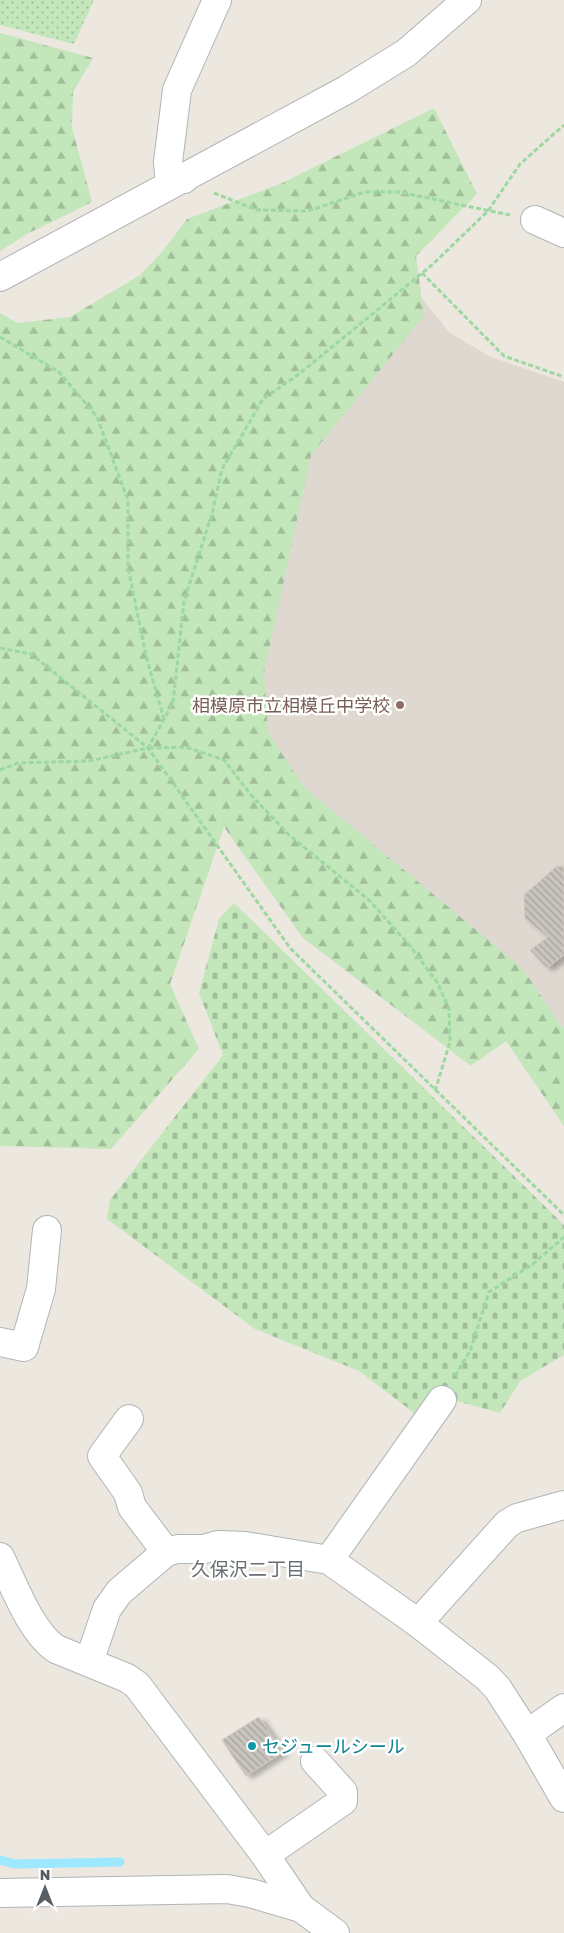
<svg xmlns="http://www.w3.org/2000/svg" width="564" height="1933" viewBox="0 0 564 1933" font-family="'Golos Text','Noto Sans JP',sans-serif">
  <style>
    .education { fill: #dfd8d0 }
    .forest { fill: url(#forest-firs) }
    .cemetery { fill: url(#cemetery-stones) }
    .park { fill: url(#park-dots) }
    .lines { fill: none; stroke-linecap: round; stroke-linejoin: round }
    .stream { stroke: #9de8ff; stroke-width: 9 }
    .building { fill: url(#building-back-hatch); stroke: #d1c7bd; filter: url(#shadow) }
    .minor-casing { stroke: #b0b5b8; stroke-width: 30 }
    .path { stroke: #9cd8a0; stroke-width: 3; stroke-dasharray: 5 2.5; stroke-linecap: butt }
    .minor { stroke: #fff; stroke-width: 28 }
    .education-dot { fill: #8d6e63; stroke: #fff; stroke-width: 2 }
    .culture-dot { fill: #0f9aa8; stroke: #fff; stroke-width: 2 }
    .labels { text-anchor: middle; dominant-baseline: central; stroke-width: 5; stroke-linejoin: round; paint-order: stroke }
    .education-label { font-size: 18px; fill: #785e54; stroke: #fff; text-anchor: end }
    .culture-label { font-size: 18px; fill: #0d838f; stroke: #fff; text-anchor: start }
    .neighbourhood-label { font-size: 19px; fill: #697073; stroke: #fff }
  </style>
  <defs>
    <pattern id="forest-firs" width="22" height="20" patternUnits="userSpaceOnUse" patternTransform="scale(1.25)"><rect width="22" height="20" fill="#c3e6ba"/><path d="M5 1l3.5 6h-7zM16 11l3.5 6h-7z" fill="#a1be9b"/></pattern>
    <pattern id="cemetery-stones" width="16" height="16" patternUnits="userSpaceOnUse" patternTransform="scale(1.25)"><rect width="16" height="16" fill="#c3e6ba"/><path d="M2 7V4a2 2 0 0 1 4 0v3zM10 15v-3a2 2 0 0 1 4 0v3z" fill="#a1be9b"/></pattern>
    <pattern id="park-dots" width="8" height="8" patternUnits="userSpaceOnUse" patternTransform="scale(1.25)"><rect width="8" height="8" fill="#c3e6ba"/><path d="M2 2h.1M6 6h.1" fill="none" stroke="#a1be9b" stroke-width="1.8" stroke-linecap="round"/></pattern>
    <pattern id="building-back-hatch" width="6" height="6" patternUnits="userSpaceOnUse" patternTransform="scale(1.25)"><rect width="6" height="6" fill="#c9c4be"/><path d="M-1 5l2 2M0 0l6 6M5-1l2 2" fill="none" stroke="#a6a29e"/></pattern>
    <filter id="shadow"><feDropShadow dx="5.5" dy="3" stdDeviation="2.5" flood-color="#0004"/></filter>
  </defs>
  <rect width="100%" height="100%" fill="#ece7df"/>
  <!-- education -->
  <path class="education" d="M414 289 450 333 491 357 564 382V1057L273 815 235 657 266 441Z"/>
  <!-- forest -->
  <g class="forest">
    <path d="M0 33 93 58 73 92 72 128 92 202 27 234 0 251Z"/>
    <path d="M434 108 477 194 416 256 424 316 311 455 264 673 268 732 303 786 523 969 559 1023 564 1028V1126L506 1041 471 1066 303 938 224 827 170 984 199 1049 111 1149 0 1146V313L17 323 70 317 140 275 162 252 187 219 280 184Z"/>
  </g>
  <!-- cemetery -->
  <path class="cemetery" d="M234 903 564 1225V1355L520 1381 500 1413 435 1395 418 1416 359 1371 255 1329 107 1219 110 1200 223 1055 199 993 219 919Z"/>
  <!-- park -->
  <path class="park" d="M0 0H94L74 44 0 25Z"/>
  <g class="lines">
    <!-- stream -->
    <path class="stream" d="M0 1860 15 1864 120 1862"/>
  </g>
  <!-- building -->
  <g class="building">
    <path d="M557 866 564 867V955L547 968 530 950 548 937 525 919 524 895Z"/>
    <path d="M259 1717 283 1752 246 1776 222 1740Z"/>
  </g>
  <g class="lines">
    <defs>
      <g id="minor">
        <path d="M184 179 169 174 168 162 177 90 217 0"/>
        <path d="M535 220 564 233"/>
        <path d="M0 277 346 90 406 53 467 0"/>
        <path d="M0 1342 24 1347 41 1289 47 1230"/>
        <path d="M129 1419 102 1456 128 1493 132 1507 166 1552"/>
        <path d="M0 1557C14 1585 30 1631 56 1649L127 1678 137 1685 265 1855 301 1908"/>
        <path d="M329 1560 442 1400"/>
        <path d="M418 1623 507 1524 517 1518 564 1505"/>
        <path d="M89 1662 107 1609 119 1592 166 1552 178 1549H204L218 1545 245 1546 329 1560 418 1623 488 1678 498 1689 527 1734 564 1798"/>
        <path d="M527 1734 564 1708"/>
        <path d="M265 1855 343 1801V1792L315 1761"/>
        <path d="M0 1893 227 1889 250 1893 301 1908 335 1933"/>
      </g>
    </defs>
    <!-- minor casing -->
    <use href="#minor" class="minor-casing"/>
    <!-- path -->
    <g class="path">
      <path d="M214 193 257 210 308 211 365 192H399L510 215"/>
      <path d="M422 273 504 356 564 377"/>
      <path d="M0 337 59 372 97 417 128 500V567L146 656 164 719"/>
      <path d="M0 648 31 654 148 748 290 948 564 1215"/>
      <path d="M149 748 186 747 224 760 251 795 289 835 370 901 410 946 437 982 449 1009 450 1042 435 1091"/>
      <path d="M0 770 18 763 89 761 148 748 173 703 184 601 212 514 222 469 263 399 299 374 432 265 488 211 520 164 564 125"/>
      <path d="M455 1376 470 1351 489 1292 533 1264 564 1237"/>
    </g>
    <!-- minor -->
    <use href="#minor" class="minor"/>
  </g>
  <!-- markers -->
  <circle class="education-dot" cx="400" cy="705" r="5"/>
  <circle class="culture-dot" cx="252" cy="1746" r="5"/>
  <g class="labels">
    <!-- education labels -->
    <g class="education-label">
      <text x="390" y="705">相模原市立相模丘中学校</text>
    </g>
    <!-- culture labels -->
    <g class="culture-label">
      <text x="262" y="1746">セジュールシール</text>
    </g>
    <!-- neighbourhood labels -->
    <g class="neighbourhood-label">
      <text x="248" y="1568">久保沢二丁目</text>
    </g>
  </g>
  <!-- north arrow -->
  <g transform="translate(45 1888)" stroke="#ffffff" stroke-width="4" paint-order="stroke">
  <path d="M0-4L9 19L0 12L-9 19Z" fill="#585e61"/>
  <text y="-8" font-size="14" font-weight="bold" text-anchor="middle" fill="#585e61">N</text>
  </g>
</svg>
